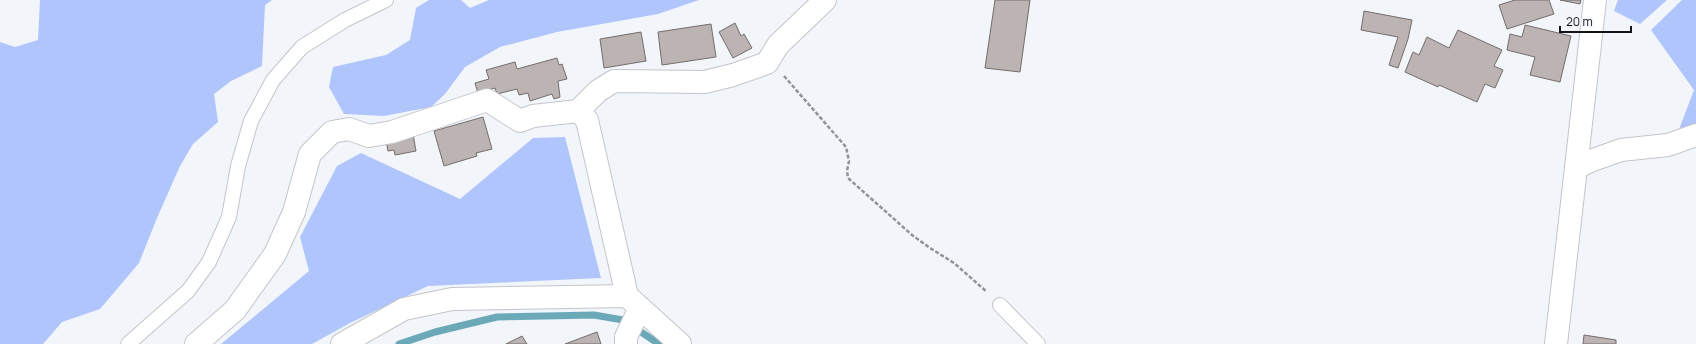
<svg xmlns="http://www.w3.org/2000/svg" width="1696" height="344" viewBox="0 0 1696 344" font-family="Manrope,sans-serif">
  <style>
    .green { fill: #afc5fc }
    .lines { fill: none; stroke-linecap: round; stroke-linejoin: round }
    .stream { stroke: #6ca9b8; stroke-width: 7 }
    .building { fill: #bbb4b2; stroke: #736d6c }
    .service-casing { stroke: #c3c5ca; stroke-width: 16 }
    .minor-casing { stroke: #c3c5ca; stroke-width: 24 }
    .path { stroke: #929498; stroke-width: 2.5; stroke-dasharray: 4 2; stroke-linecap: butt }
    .service { stroke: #fff; stroke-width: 14 }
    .minor { stroke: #fff; stroke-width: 22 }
  </style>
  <rect width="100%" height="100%" fill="#f2f5fa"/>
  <!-- green -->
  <g class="green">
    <path d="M40 0H272L265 5 262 66 231 81 214 94 218 122 193 144 180 166 157 218 139 263 100 309 62 322 43 344H0V42L15 47 38 40Z"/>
    <path d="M429 0H461L470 8 489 0H699L658 14 557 32 500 47 465 67 445 94 431 107 384 116 344 114 329 87 333 67 386 55 410 40 416 8Z"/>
    <path d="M1618 0H1667L1640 24 1614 11Z"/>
    <path d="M1682 0H1696V125L1678 132 1694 90 1651 30Z"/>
    <path d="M565 137 601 278 428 286 350 323 312 344H221L309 271 300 237 337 166 361 153 460 199 533 138Z"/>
  </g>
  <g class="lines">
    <!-- stream -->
    <path class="stream" d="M399 344 435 332 497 317 594 315 623 320 659 344"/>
  </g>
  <!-- building -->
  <g class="building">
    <path d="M995 0H1030L1020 72 985 68Z"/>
    <path d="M1515 0H1549L1554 14 1507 29 1499 5Z"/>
    <path d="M1560 0H1581L1580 4Z"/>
    <path d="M1364 11 1412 20 1408 39 1398 68 1389 65 1398 37 1361 30Z"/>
    <path d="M735 23 741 36 744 34 752 48 733 58 719 32Z"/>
    <path d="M711 24 716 57 662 65 658 32Z"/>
    <path d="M1525 25 1571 36 1560 82 1530 75 1535 57 1507 50 1510 34 1522 37Z"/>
    <path d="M1458 30 1502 50 1494 66 1503 70 1495 88 1485 84 1477 102 1439 85 1438 87 1405 72 1413 52 1419 55 1427 37 1449 48Z"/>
    <path d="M641 32 646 61 604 68 600 39Z"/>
    <path d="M557 58 559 65 562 64 567 79 558 81 560 97 554 99 552 94 530 101 528 93 519 95 517 89 497 94 495 88 478 93 475 83 489 79 486 70 515 62 517 69Z"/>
    <path d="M483 117 492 149 476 153 477 156 444 166 434 131Z"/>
    <path d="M413 134 416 151 395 155 394 150 388 151 386 140Z"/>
    <path d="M597 332 601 344H565Z"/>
    <path d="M1584 335 1616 340V344H1583Z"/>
    <path d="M522 336 527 344H506Z"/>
  </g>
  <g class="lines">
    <defs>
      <g id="service">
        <path d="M1000 305 1038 344"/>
        <path d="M128 344 188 291 209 262 229 217 238 166 251 121 273 80 302 47 345 20 386 0"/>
      </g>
      <g id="minor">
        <path d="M578 111 587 120 627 296"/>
        <path d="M1576 168 1590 161 1621 150 1668 145 1696 135"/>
        <path d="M196 344 235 310 275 254 294 212 310 154 332 132 349 129 369 136 392 132 487 100 520 121 533 116 578 111 598 91 614 81 705 82 733 75 767 63 778 45 825 0"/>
        <path d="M342 344 404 309 452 299 627 296 680 344"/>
        <path d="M626 344V337L640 308"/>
        <path d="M1556 344 1595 0"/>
      </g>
    </defs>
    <!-- service casing -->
    <use href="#service" class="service-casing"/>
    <!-- minor casing -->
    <use href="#minor" class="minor-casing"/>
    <!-- path -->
    <path class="path" d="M784 76 846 147 849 161 847 171 848 178 912 235 930 248 954 263 987 292"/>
    <!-- service -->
    <use href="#service" class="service"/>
    <!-- minor -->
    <use href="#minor" class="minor"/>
  </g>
  <!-- scale -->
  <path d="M1560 26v6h71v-6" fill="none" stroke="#121314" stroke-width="2"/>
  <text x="1566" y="26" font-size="12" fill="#121314" stroke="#f2f5fa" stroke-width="3" paint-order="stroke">20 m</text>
</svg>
